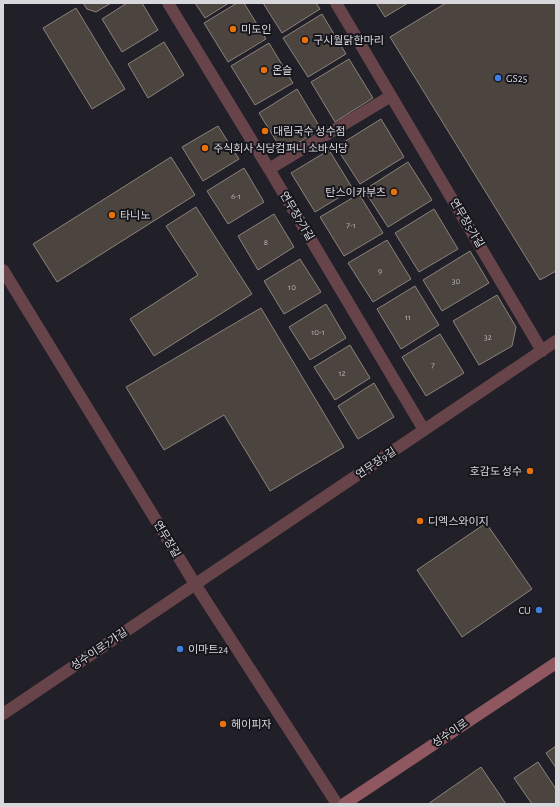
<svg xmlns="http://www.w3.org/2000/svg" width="559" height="807" viewBox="0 0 559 807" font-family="'Alegreya Sans','Noto Sans KR',sans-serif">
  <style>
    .building { fill: #4c443e; stroke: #8c837c }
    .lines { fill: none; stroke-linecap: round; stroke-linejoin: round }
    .street { stroke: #674449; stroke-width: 12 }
    .secondary { stroke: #8f5860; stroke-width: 12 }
    .food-dot { fill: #e8710a; stroke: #17161d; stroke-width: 1.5 }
    .shop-dot { fill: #3f7fe0; stroke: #17161d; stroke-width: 1.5 }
    .labels { text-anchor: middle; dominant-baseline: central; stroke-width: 4; stroke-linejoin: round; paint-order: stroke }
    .number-label { font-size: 9px; fill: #b5b2b4 }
    .poi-label { font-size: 11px; fill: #d8d7dc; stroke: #17161d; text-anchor: start }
    .street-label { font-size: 11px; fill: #d8d7dc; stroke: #17161d }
  </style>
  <rect width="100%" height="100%" fill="#211f27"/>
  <!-- building -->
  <g class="building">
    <path d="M83 3H111L96 12 87 9Z"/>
    <path d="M127 3H142L158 30 122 52 102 19Z"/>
    <path d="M195 3H229L205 18Z"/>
    <path d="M237 3H244L266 39 228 62 204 23Z"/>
    <path d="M263 3H316L320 9 282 33Z"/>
    <path d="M376 3H408L385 17Z"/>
    <path d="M446 3H556V271L540 280 390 37Z"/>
    <path d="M76 8 125 89 92 109 43 28Z"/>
    <path d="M322 14 346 54 308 77 283 38Z"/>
    <path d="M164 42 184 75 148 98 128 64Z"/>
    <path d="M269 43 293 83 255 105 231 66Z"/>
    <path d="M349 59 373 98 335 122 311 82Z"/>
    <path d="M297 89 321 129 283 152 259 113Z"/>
    <path d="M381 119 404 157 360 184 336 147Z"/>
    <path d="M218 126 239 159 203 181 182 147Z"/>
    <path d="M329 150 353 189 315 212 291 173Z"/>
    <path d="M171 157 195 195 57 282 33 244Z"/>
    <path d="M408 162 432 200 388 227 364 190Z"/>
    <path d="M244 168 264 202 228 224 207 191Z"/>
    <path d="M359 194 383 233 344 256 320 217Z"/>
    <path d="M196 207 252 294 154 356 130 319 198 275 166 226Z"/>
    <path d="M434 209 458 249 419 272 395 233Z"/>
    <path d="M274 214 294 247 258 270 238 236Z"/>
    <path d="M387 240 411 279 373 302 348 263Z"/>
    <path d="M470 251 489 283 442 311 423 280Z"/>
    <path d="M300 259 321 292 284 314 264 281Z"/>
    <path d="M415 286 439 325 401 349 377 309Z"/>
    <path d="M497 295 516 327 512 346 479 365 453 321Z"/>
    <path d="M326 304 346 338 310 360 289 327Z"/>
    <path d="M261 308 344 447 270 491 224 415 164 450 126 387Z"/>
    <path d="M440 334 464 373 426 396 402 357Z"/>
    <path d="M350 345 370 378 335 400 314 367Z"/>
    <path d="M374 383 394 417 358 439 338 406Z"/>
    <path d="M486 523 532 589 462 637 417 570Z"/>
    <path d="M556 746V768L546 753Z"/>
    <path d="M538 762 556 789V804H532L514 778Z"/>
    <path d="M481 767 506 804H428Z"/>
  </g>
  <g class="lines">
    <!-- street -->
    <g class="street">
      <path d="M168 3 269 169 424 430"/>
      <path d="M336 3 542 351"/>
      <path d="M269 169 391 96"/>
      <path d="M3 270 195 584 337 804"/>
      <path d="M3 714 556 341"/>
    </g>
    <!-- secondary -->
    <path class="secondary" d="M344 804 556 663"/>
  </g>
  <!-- markers -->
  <g class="food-dot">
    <circle cx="233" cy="29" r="4"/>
    <circle cx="305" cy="40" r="4"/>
    <circle cx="264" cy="70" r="4"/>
    <circle cx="265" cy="131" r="4"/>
    <circle cx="205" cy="148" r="4"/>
    <circle cx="394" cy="192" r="4"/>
    <circle cx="112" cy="215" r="4"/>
    <circle cx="530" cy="471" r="4"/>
    <circle cx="420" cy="521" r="4"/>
    <circle cx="223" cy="724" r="4"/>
  </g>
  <g class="shop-dot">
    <circle cx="498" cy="78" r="4"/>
    <circle cx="539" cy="610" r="4"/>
    <circle cx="180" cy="649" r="4"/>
  </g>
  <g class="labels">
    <!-- number labels -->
    <g class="number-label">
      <text x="236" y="196">6-1</text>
      <text x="351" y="225">7-1</text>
      <text x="266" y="242">8</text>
      <text x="380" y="271">9</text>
      <text x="456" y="281">30</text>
      <text x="292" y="287">10</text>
      <text x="408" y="317">11</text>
      <text x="318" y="332">10-1</text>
      <text x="488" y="337">32</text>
      <text x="433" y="365">7</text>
      <text x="342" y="373">12</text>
    </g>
    <!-- poi labels -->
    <g class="poi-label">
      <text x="241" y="29">미도인</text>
      <text x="313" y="40">구시월닭한마리</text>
      <text x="272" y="70">온슬</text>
      <text x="506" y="78">GS25</text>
      <text x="273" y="131">대림국수 성수점</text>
      <text x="213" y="148">주식회사 식당컴퍼니 소바식당</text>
      <text x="386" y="192" text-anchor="end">탄스이카부츠</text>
      <text x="120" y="215">타니노</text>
      <text x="522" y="471" text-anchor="end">호감도 성수</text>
      <text x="428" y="521">디엑스와이지</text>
      <text x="531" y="610" text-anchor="end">CU</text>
      <text x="188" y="649">이마트24</text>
      <text x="231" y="724">헤이피자</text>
    </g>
    <!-- street labels -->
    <g class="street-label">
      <text transform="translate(297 216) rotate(59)">연무장7가길</text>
      <text transform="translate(467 223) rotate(59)">연무장5가길</text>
      <text transform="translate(376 463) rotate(-34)">연무장9길</text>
      <text transform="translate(167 539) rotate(59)">연무장길</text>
      <text transform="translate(99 649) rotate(-34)">성수이로7가길</text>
      <text transform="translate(450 733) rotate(-34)">성수이로</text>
    </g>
  </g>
  <!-- border -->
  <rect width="559" height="807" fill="none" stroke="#d8d7dc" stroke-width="8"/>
</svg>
